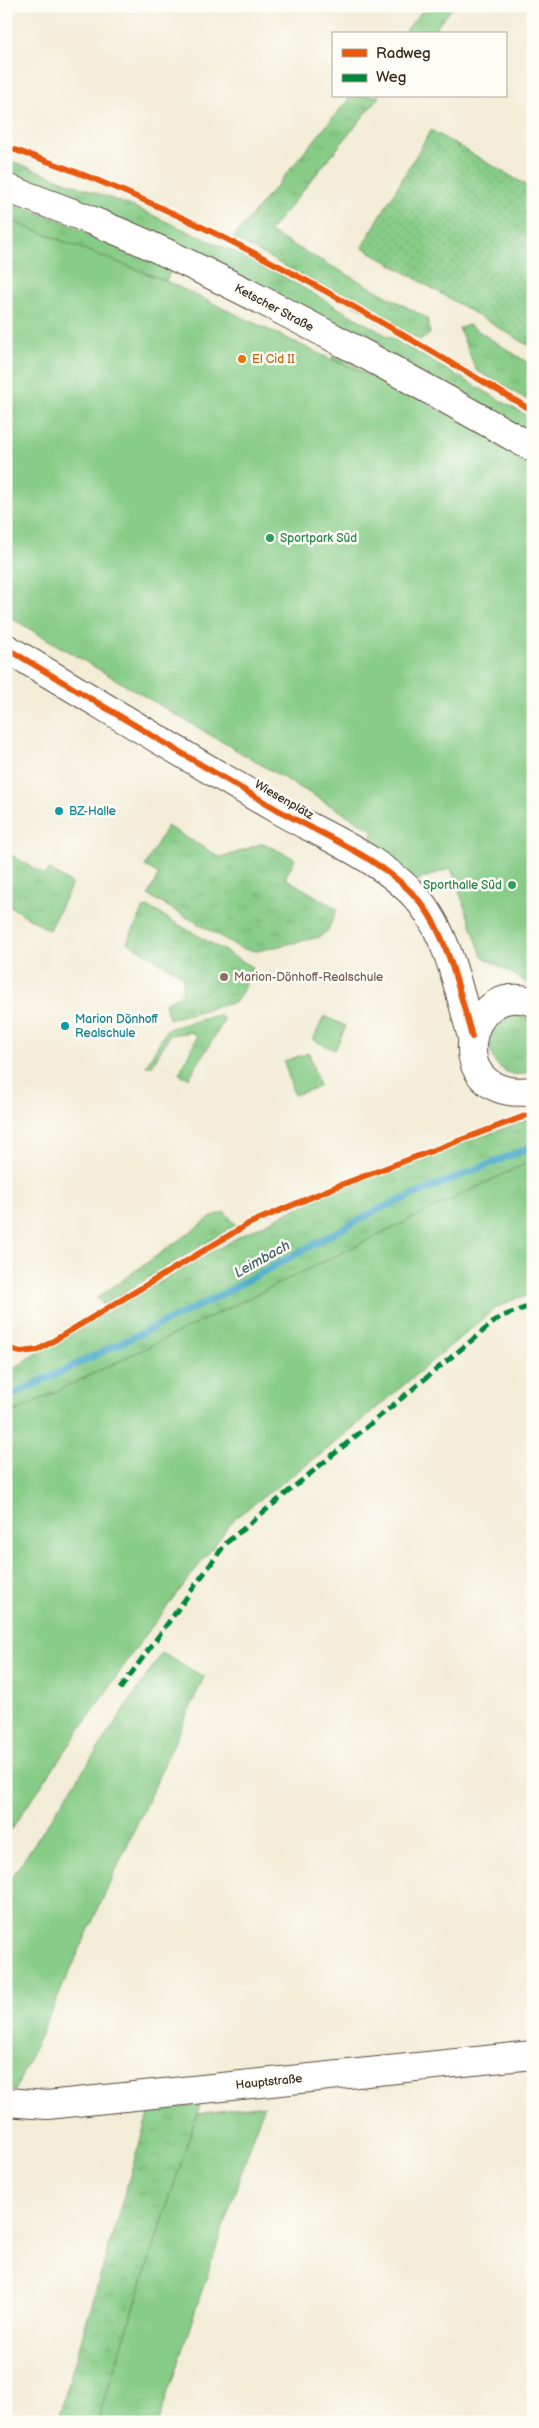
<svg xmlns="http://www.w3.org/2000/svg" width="539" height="2428" viewBox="0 0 539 2428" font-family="'Balsamiq Sans',sans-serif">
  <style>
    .grass { fill: url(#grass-tufts); stroke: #617b52 }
    .park { fill: url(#park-dots); stroke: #617b52 }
    .garden { fill: #87cc87; stroke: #617b52 }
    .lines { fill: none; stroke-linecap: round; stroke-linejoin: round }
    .stream { stroke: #4cabcb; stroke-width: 7 }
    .minor-casing { stroke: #57473a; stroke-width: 30 }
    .minor { stroke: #fff; stroke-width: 28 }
    .quiet { stroke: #00873e; stroke-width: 5; stroke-dasharray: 10 5; stroke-linecap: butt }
    .cycleway-casing { stroke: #fdfcf7; stroke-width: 9 }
    .cycleway { stroke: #e8590c; stroke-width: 6 }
    .food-dot { fill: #e8710a; stroke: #fdfcf7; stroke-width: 2 }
    .leisure-dot { fill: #2e9e5b; stroke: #fdfcf7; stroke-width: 2 }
    .culture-dot { fill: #0f9aa8; stroke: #fdfcf7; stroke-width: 2 }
    .education-dot { fill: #8d6e63; stroke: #fdfcf7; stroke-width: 2 }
    .labels { text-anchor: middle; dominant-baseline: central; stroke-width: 5; stroke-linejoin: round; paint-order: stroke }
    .street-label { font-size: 12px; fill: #3b2a1e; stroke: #fdfcf7 }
    .food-label { font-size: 12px; fill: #c56008; stroke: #fdfcf7; text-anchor: start }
    .leisure-label { font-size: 12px; fill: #27864d; stroke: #fdfcf7; text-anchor: start }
    .culture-label { font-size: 12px; fill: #0d838f; stroke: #fdfcf7; text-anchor: start }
    .education-label { font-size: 12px; fill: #785e54; stroke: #fdfcf7; text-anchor: start }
    .water-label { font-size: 14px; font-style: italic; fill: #425e63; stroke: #fdfcf7 }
  </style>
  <defs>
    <pattern id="grass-tufts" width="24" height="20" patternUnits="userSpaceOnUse" patternTransform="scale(1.25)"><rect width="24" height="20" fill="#87cc87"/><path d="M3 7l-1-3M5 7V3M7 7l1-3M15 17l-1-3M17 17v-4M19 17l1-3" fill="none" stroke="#75af74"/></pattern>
    <pattern id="park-dots" width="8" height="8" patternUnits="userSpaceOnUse" patternTransform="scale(1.25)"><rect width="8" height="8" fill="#87cc87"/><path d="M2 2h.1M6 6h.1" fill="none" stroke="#75af74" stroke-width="1.8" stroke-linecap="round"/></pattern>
  </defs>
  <rect width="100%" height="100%" fill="#fdfcf7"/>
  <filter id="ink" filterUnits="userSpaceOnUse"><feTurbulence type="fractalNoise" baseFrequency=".02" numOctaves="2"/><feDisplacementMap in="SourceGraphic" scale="10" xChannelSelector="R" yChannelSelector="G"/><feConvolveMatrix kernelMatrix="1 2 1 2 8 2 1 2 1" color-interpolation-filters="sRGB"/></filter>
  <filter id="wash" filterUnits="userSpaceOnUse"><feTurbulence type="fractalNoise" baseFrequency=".0096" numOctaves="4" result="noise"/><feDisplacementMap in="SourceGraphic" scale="20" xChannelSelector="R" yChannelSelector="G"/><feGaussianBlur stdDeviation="1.12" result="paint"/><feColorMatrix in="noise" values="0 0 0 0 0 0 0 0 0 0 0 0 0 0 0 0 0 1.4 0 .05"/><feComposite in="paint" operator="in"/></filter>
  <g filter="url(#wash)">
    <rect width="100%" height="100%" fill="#f3edd7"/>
    <!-- grass -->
    <g class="grass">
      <path d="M426 6H454L431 34H403Z"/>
      <path d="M351 96H380L269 232 427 318 430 334 420 340 233 238Z"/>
      <path d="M6 159 134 207 263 265 533 419V434L6 177Z"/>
      <path d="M6 201 57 219 172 269 166 281 6 219Z"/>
      <path d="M469 325 533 366V403L476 370 459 328Z"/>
      <path d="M335 353 351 361 365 376 332 358Z"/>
      <path d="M167 826 221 858 263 843 295 859 285 878 337 909 328 930 320 937 257 951 242 949 148 895 159 874 145 866Z"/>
      <path d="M6 852 45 875 49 869 72 884 49 930 6 904Z"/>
      <path d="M148 907 251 966 252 974 236 1002 169 1019 165 1003 182 994 183 976 127 942 144 908Z"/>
      <path d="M517 1014 533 1018V1070C498 1092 464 1029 517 1014Z"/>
      <path d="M213 1016H220L224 1019 223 1023 189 1078 179 1074 197 1037 191 1032 170 1035 152 1066H146L167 1029Z"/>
      <path d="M533 1118V1160L6 1416V1374L37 1353 240 1236 345 1185Z"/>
      <path d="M225 1212 236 1225 103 1305 97 1298 213 1216Z"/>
      <path d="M200 2105 97 2422H57L149 2111Z"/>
    </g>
    <!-- park -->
    <path class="park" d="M431 130 533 189V348L362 247Z"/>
    <!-- garden -->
    <g class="garden">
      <path d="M6 219 166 281 326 357 401 389 533 461V986L482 956 451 868 418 880 366 845 374 831 6 615Z"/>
      <path d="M324 1016 346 1026 335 1050 313 1040Z"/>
      <path d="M309 1053 319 1087 294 1095 284 1061Z"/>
      <path d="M533 1160V1295L517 1298 494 1309 330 1447 235 1518 141 1641 6 1837V1416Z"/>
      <path d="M162 1653 204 1677 15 2091 6 2088V1886Z"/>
      <path d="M264 2105 158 2422H97L197 2114Z"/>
    </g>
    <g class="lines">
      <!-- stream -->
      <path class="stream" d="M6 1398 213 1299 379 1209 533 1146"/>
    </g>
  </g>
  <g filter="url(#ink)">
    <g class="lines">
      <defs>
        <g id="minor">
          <path d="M6 188C66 210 127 233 185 262 303 319 418 383 533 448"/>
          <path d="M6 648C97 702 188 758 280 811 326 837 387 861 421 903 449 938 460 995 472 1037"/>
          <path d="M533 1002C465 977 439 1103 533 1091"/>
          <path d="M6 2102 47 2105 533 2055"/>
        </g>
      </defs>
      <!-- minor casing -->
      <use href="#minor" class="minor-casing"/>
      <!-- minor -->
      <use href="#minor" class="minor"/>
      <!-- quiet -->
      <path class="quiet" d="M120 1689 226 1543 500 1317 533 1305"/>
      <defs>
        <g id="cycleway">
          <path d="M6 147C192 207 366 313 533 411"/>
          <path d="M6 648C97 702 188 758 280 811 326 837 387 861 421 903 449 938 460 995 472 1037"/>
          <path d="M6 1348 21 1352 38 1350 248 1224 335 1187 533 1113"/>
        </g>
      </defs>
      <!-- cycleway casing -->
      <use href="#cycleway" class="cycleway-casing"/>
      <!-- cycleway -->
      <use href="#cycleway" class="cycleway"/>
    </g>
  </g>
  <!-- markers -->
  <circle class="food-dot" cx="242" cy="359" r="5"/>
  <g class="leisure-dot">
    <circle cx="270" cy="538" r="5"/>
    <circle cx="512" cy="885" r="5"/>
  </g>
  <g class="culture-dot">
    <circle cx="59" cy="811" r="5"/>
    <circle cx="65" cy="1026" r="5"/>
  </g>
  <circle class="education-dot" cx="224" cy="977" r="5"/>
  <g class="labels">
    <!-- street labels -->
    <g class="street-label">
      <text transform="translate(274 308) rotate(28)">Ketscher Straße</text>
      <text transform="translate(284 800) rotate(30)">Wiesenplätz</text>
      <text transform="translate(269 2082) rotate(-6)">Hauptstraße</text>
    </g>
    <!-- food labels -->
    <g class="food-label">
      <text x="252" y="359">El Cid II</text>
    </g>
    <!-- leisure labels -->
    <g class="leisure-label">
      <text x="280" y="538">Sportpark Süd</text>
      <text x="502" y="885" text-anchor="end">Sporthalle Süd</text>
    </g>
    <!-- culture labels -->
    <g class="culture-label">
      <text x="69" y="811">BZ-Halle</text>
      <text x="75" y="1019">Marion Dönhoff<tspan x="75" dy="14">Realschule</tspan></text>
    </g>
    <!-- education labels -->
    <g class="education-label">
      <text x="234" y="977">Marion-Dönhoff-Realschule</text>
    </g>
    <!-- water labels -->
    <g class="water-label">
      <text transform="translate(262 1259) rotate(-29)">Leimbach</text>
    </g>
  </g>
  <!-- margin -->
  <rect width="539" height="2428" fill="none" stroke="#fdfcf7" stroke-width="25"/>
  <!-- legend -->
  <rect x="332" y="32" width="175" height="65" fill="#fdfcf7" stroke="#afa8a0"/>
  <rect x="342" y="49" width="25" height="8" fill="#e8590c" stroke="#afa8a0"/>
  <text x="376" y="58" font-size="15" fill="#3b2a1e">Radweg</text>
  <rect x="342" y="74" width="25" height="8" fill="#00873e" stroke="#afa8a0"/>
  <text x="376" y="82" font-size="15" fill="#3b2a1e">Weg</text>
</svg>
